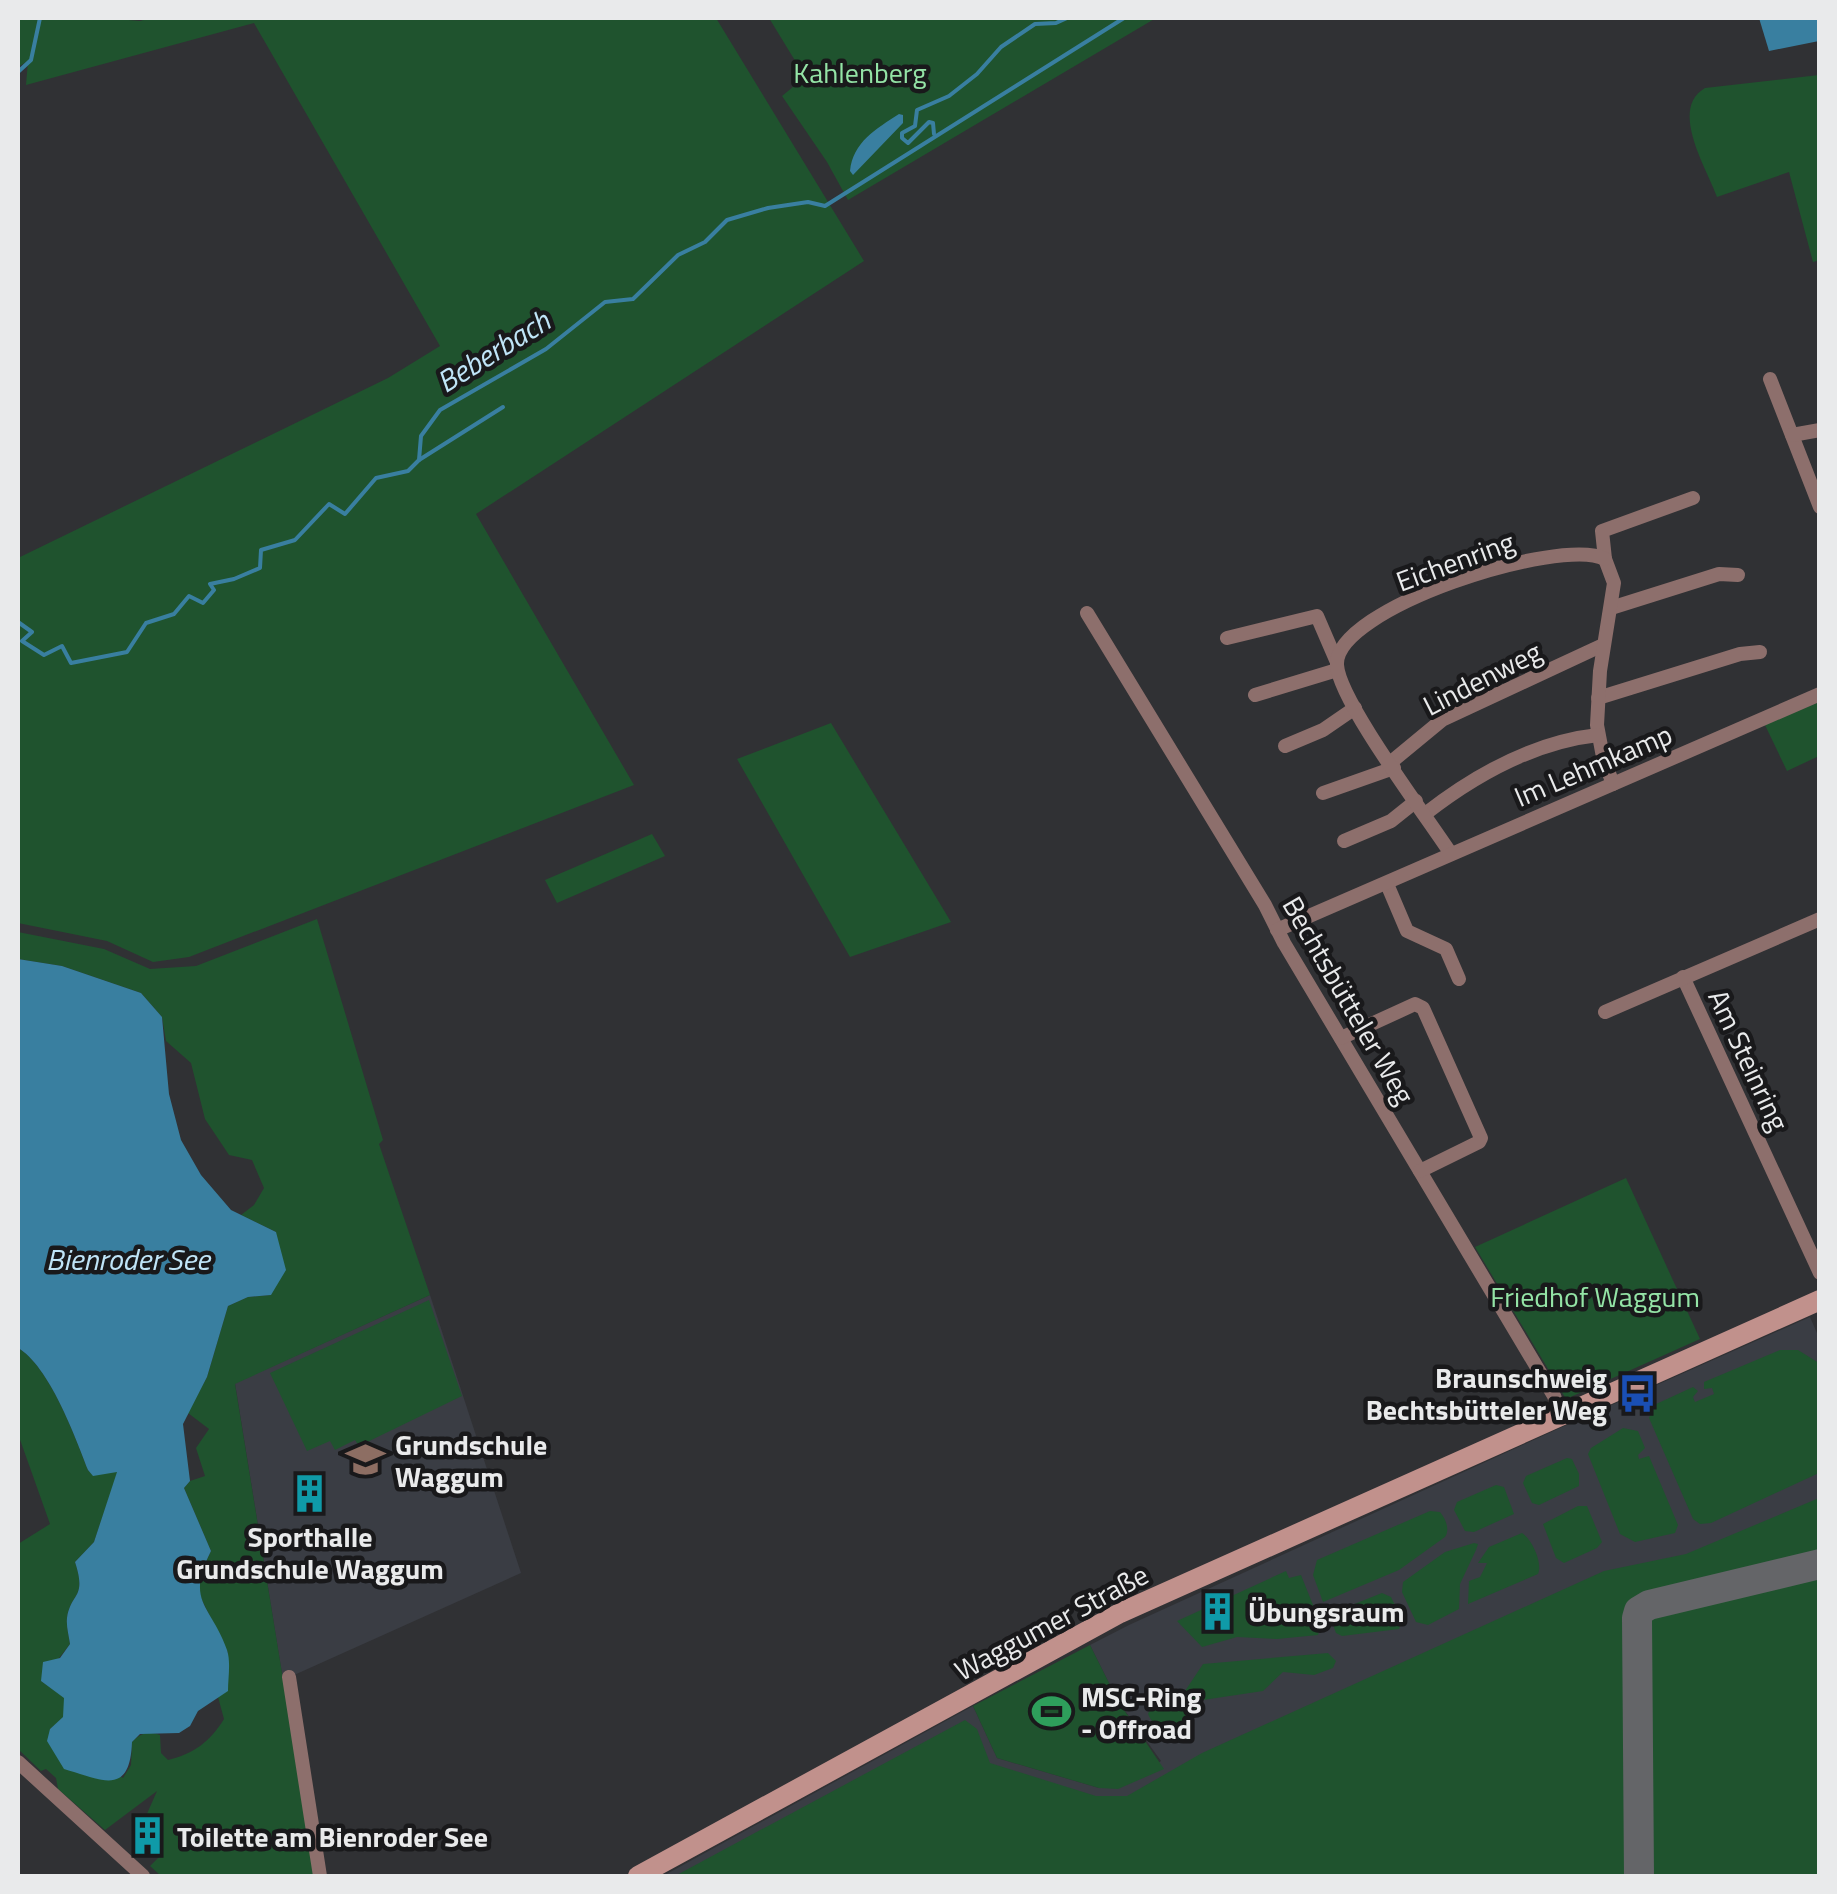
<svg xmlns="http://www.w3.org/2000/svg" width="1837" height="1894" viewBox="0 0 1837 1894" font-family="'Titillium Web',sans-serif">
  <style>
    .built { fill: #3a3d44 }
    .green { fill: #1f532e }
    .water { fill: #397fa0 }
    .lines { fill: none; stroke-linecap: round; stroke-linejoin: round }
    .stream { stroke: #397fa0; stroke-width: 4 }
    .taxiway { stroke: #646568; stroke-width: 30 }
    .street { stroke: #8d6f6c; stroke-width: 14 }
    .secondary { stroke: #c1918c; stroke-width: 20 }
    .labels { text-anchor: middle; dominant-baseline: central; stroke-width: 9; stroke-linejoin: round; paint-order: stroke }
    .park-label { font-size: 28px; fill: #94e4a6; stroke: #19191b }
    .street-label { font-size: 28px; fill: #e9eaeb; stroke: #19191b }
    .poi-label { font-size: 28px; font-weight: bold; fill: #e9eaeb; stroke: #19191b; text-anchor: start }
    .water-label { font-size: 30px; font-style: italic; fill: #c0e5f8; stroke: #19191b }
  </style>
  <rect width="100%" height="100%" fill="#303134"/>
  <!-- built -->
  <g class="built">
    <path d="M430 1295 521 1573 283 1680 235 1383Z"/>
    <path d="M1810 1317 1820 1340 1819 1876H663L973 1706 997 1758 1099 1788H1118L1161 1761 1118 1701 1090 1645 1129 1625 1560 1428Z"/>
  </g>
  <!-- green -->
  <g class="green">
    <path d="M18 18H105L140 21 150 18H716L864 261 476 514 634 785 189 957 153 962 107 941 18 923V558L388 378 440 346 254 23 26 85 28 61 18 67Z"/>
    <path d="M769 18H1156L848 200 827 162 782 96 805 77Z"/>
    <path d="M1819 75 1820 260 1813 262 1789 172 1717 197C1706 167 1669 109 1705 88Z"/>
    <path d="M1819 702V756L1787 771 1765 725Z"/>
    <path d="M831 723 951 922 850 957 737 759Z"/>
    <path d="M652 834 665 856 557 903 545 880Z"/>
    <path d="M317 919 383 1140 379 1144 430 1295 235 1384 315 1876H161L150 1866 163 1853 146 1816 157 1791 105 1830 58 1789 56 1778 46 1769 41 1771 18 1749V1544L50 1524 18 1434V1348C49 1366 75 1436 88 1470L93 1475 118 1471 94 1542 75 1562C87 1599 71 1592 67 1618 66 1626 69 1636 70 1644L41 1681 64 1697V1717L50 1729 123 1778 131 1765 132 1742C141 1733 147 1731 160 1735L161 1753 168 1760C193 1754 210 1742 224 1719L218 1697 228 1653 200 1596 198 1578 211 1551 184 1488 190 1481 205 1476 196 1448 209 1429 188 1413 207 1377 228 1306 248 1297 271 1295 276 1232 241 1215 254 1205 264 1188 252 1160 229 1155 205 1119 191 1063 166 1041 162 1017 141 993 62 966 18 959V932L104 949 150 969 196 966Z"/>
    <path d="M1626 1178 1700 1339 1566 1399 1475 1247Z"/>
    <path d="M429 1300 462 1396 359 1446 355 1440 335 1450 330 1441 307 1451 270 1373Z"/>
    <path d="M1780 1350H1798L1819 1363V1473L1711 1523 1700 1524 1693 1519 1649 1418 1654 1405 1693 1387 1698 1391 1693 1397 1695 1402 1714 1394 1712 1388 1704 1389V1382Z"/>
    <path d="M1623 1428 1638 1431 1645 1448 1638 1455 1639 1459 1649 1456 1678 1525 1675 1533 1635 1542 1620 1534 1588 1454 1591 1448Z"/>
    <path d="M1567 1458 1572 1459 1579 1474V1486L1539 1505 1532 1503 1523 1483 1526 1476Z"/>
    <path d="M1496 1485 1504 1487 1514 1514 1474 1532 1465 1531 1454 1510 1457 1502Z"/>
    <path d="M1819 1498V1876H675L965 1720 977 1729 990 1763 1096 1796H1127L1202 1753 1604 1571 1686 1554Z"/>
    <path d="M1578 1506H1587L1602 1542 1597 1548 1564 1563 1556 1558 1543 1524Z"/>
    <path d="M1430 1511 1440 1512C1446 1519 1450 1530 1445 1537L1399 1570 1323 1602 1313 1575 1317 1560Z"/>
    <path d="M1522 1533C1532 1539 1543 1563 1538 1574L1468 1604 1469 1581 1480 1577 1487 1563H1478L1489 1547Z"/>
    <path d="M1474 1543 1478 1544 1476 1550 1460 1584 1459 1609 1428 1625 1416 1622 1402 1592 1403 1582 1445 1552Z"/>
    <path d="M1286 1571 1289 1578 1301 1575 1321 1625 1318 1635 1277 1639 1237 1637 1202 1647 1177 1621Z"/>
    <path d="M1382 1593 1391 1597 1402 1620 1399 1629 1342 1636 1336 1633 1332 1622 1337 1611Z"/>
    <path d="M1090 1645 1118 1701 1164 1769 1118 1789 1099 1788 997 1758 973 1706Z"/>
    <path d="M1328 1653 1336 1661 1333 1668 1314 1675 1283 1672 1263 1691 1203 1700 1182 1731C1167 1736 1154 1728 1148 1714L1153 1703 1183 1694 1203 1664Z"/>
  </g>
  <!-- water -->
  <g class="water">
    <path d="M1759 18H1819V41L1769 51Z"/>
    <path d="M899 114 903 115V123L853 175 850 171C853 142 876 129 899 114Z"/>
    <path d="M18 959 62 966 141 993 162 1017 169 1094 181 1140 201 1175 231 1210 276 1232 286 1270 271 1295 248 1297 228 1306 207 1377 183 1424 190 1481 184 1488 211 1551C185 1603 211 1604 227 1650 231 1662 228 1678 228 1691L198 1711 190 1726 179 1733 140 1734 132 1742C130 1797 102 1780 64 1769L47 1741 50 1729 63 1717 64 1698 41 1681 43 1662 60 1658 70 1644C69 1636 66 1626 67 1618 71 1592 87 1599 75 1562L94 1542 117 1472 93 1476 88 1470C75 1436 49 1366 18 1348Z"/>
  </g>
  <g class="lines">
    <!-- stream -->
    <g class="stream">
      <path d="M18 72 31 60 40 18"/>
      <path d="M934 134 933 123 929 122 908 143 902 138V133L915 126 917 110 949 96 977 74 1001 47 1035 24 1056 23 1067 18"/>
      <path d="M419 460 503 407"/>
      <path d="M18 622 32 632 22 641 44 655 62 646 71 663 127 652 146 623 174 614 189 596 203 603 214 590 210 584 234 579 260 568 261 550 295 540 329 504 345 514 376 478 408 471 419 460 421 436 440 410 546 349 605 302 633 299 678 255 705 242 727 220 768 208 808 202 825 206 1124 18"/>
    </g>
    <!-- taxiway -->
    <path class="taxiway" d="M1639 1876 1637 1618 1639 1611 1649 1605 1820 1564"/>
    <!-- street -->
    <g class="street">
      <path d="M1770 379 1820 507"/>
      <path d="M1792 435 1820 430"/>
      <path d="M1611 608 1719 574 1738 575"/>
      <path d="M1087 613 1265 905 1284 943 1554 1396 1561 1415"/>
      <path d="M1227 638 1317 616 1336 660"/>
      <path d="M1255 695 1337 670"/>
      <path d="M1598 698 1740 654 1760 652"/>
      <path d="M1285 746 1323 730 1355 708"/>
      <path d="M1390 763 1442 720 1603 645"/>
      <path d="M1613 784 1603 757 1597 725 1600 671 1614 583 1605 559 1602 531 1693 498"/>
      <path d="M1323 793 1394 768"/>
      <path d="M1425 814C1475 775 1534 742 1598 735"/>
      <path d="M1344 841 1391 821 1416 801"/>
      <path d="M1451 854C1427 817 1339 701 1337 665 1334 608 1560 536 1605 559"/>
      <path d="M1387 884 1407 931 1446 949 1459 979"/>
      <path d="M1277 930 1820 694"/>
      <path d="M1683 977 1820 1273"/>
      <path d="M1605 1012 1820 919"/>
      <path d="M1341 1038 1415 1004 1423 1008 1481 1138 1479 1142 1420 1171"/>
      <path d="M289 1677 320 1876"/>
      <path d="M18 1762 143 1876"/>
    </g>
    <!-- secondary -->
    <path class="secondary" d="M638 1876 1120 1613 1820 1300"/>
  </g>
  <!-- icons -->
  <defs>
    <symbol id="bus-bare" viewBox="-9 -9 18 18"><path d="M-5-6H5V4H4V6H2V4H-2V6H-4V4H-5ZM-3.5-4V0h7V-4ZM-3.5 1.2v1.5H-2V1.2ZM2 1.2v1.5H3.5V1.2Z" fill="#1a4fb4" stroke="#19191b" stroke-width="2.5" paint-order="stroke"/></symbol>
    <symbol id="school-bare" viewBox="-9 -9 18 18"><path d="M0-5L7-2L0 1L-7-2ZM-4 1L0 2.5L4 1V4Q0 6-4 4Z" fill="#8d6e63" stroke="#19191b" stroke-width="2.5" paint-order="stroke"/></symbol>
    <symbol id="building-bare" viewBox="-9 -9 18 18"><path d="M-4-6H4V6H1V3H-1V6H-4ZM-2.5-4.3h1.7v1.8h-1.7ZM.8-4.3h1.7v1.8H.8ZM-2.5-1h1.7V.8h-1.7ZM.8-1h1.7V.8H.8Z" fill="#0f9aa8" stroke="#19191b" stroke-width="2.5" paint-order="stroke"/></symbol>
    <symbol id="stadium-bare" viewBox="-9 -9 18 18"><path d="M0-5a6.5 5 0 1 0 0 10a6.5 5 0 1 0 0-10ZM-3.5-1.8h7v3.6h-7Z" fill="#2e9e5b" stroke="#19191b" stroke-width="2.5" paint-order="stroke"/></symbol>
  </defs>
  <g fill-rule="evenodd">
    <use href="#bus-bare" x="1610" y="1366" width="55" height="55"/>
    <use href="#school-bare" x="338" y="1432" width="55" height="55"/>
    <use href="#building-bare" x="282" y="1466" width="55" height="55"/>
    <use href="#building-bare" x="1190" y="1584" width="55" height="55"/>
    <use href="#stadium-bare" x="1024" y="1684" width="55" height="55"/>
    <use href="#building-bare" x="120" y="1808" width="55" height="55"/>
  </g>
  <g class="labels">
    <!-- park labels -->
    <g class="park-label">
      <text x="860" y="72">Kahlenberg</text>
      <text x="1595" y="1296">Friedhof Waggum</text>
    </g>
    <!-- street labels -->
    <g class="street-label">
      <text transform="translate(1455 561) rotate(-20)">Eichenring</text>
      <text transform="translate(1482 678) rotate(-27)">Lindenweg</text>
      <text transform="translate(1593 765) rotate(-23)">Im Lehmkamp</text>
      <text transform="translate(1349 1000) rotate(60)">Bechtsbütteler Weg</text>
      <text transform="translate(1749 1060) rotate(65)">Am Steinring</text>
      <text transform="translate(1051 1622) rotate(-28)">Waggumer Straße</text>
    </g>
    <!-- poi labels -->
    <g class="poi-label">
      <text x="1607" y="1377" text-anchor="end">Braunschweig<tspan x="1607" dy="32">Bechtsbütteler Weg</tspan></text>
      <text x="395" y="1444">Grundschule<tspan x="395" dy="32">Waggum</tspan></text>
      <text x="310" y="1536" text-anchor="middle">Sporthalle<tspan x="310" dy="32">Grundschule Waggum</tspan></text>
      <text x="1248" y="1611">Übungsraum</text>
      <text x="1081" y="1696">MSC-Ring<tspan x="1081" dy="32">- Offroad</tspan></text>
      <text x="177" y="1836">Toilette am Bienroder See</text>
    </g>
    <!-- water labels -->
    <g class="water-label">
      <text transform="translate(493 351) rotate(-32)">Beberbach</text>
      <text x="128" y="1259">Bienroder See</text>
    </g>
  </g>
  <!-- border -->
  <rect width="1837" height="1894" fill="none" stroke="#e9eaeb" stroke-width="40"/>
</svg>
